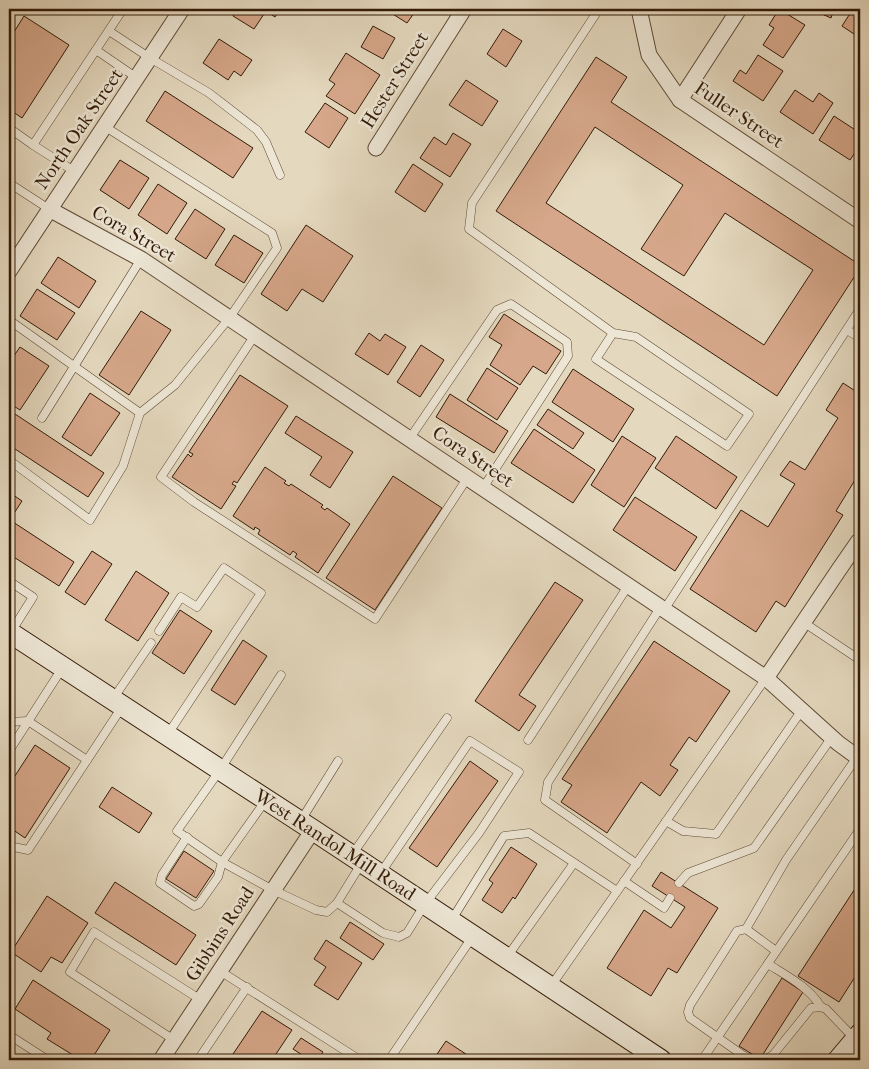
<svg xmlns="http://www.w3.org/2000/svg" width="869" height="1069" viewBox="0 0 869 1069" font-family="'IM FELL French Canon',serif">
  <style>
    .building { fill: #d6a78a; stroke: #331b07; fill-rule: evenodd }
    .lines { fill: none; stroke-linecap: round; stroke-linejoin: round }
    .lane-casing { stroke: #5f4a35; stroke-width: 9 }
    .street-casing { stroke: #5f4a35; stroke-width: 17 }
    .secondary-casing { stroke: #331b07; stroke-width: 22 }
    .lane { stroke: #ede6d5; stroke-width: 8 }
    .street { stroke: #ede6d5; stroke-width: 15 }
    .secondary { stroke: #ede6d5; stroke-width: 20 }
    .labels { text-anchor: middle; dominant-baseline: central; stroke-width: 5; stroke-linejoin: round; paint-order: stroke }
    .street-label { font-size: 19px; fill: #331b07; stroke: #ede6d5 }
  </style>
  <rect width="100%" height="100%" fill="#e4d8be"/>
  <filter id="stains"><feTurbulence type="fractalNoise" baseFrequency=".004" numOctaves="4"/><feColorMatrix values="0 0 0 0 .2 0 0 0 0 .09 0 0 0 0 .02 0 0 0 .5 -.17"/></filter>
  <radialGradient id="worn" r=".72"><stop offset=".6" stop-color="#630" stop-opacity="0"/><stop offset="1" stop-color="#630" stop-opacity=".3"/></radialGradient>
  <!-- building -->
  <g class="building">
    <path d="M237 9H280L275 17 266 11 254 29 233 16Z"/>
    <path d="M390 9H417L407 23 388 11Z"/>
    <path d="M779 9 805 25 783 58 763 45 774 28 769 25Z"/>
    <path d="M814 9H834L831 18 813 10Z"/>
    <path d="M853 9H860V38L842 26Z"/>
    <path d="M24 16 69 45 22 118 9 109V40Z"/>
    <path d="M373 26 395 38 383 59 361 47Z"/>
    <path d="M503 29 522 41 506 67 487 54Z"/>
    <path d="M219 39 252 60 241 76 234 71 228 80 203 63Z"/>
    <path d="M346 53 380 75 355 114 326 96 335 84 329 80Z"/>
    <path d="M758 55 783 71 763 101 733 81 740 70 746 74Z"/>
    <path d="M596 57 627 77 611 102 860 265V268L777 396 496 211ZM595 127 683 185 641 249 684 276 725 213 813 270 764 345 546 203Z"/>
    <path d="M466 80 498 101 482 126 449 105Z"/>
    <path d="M795 90 813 102 819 93 833 103 813 134 780 112Z"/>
    <path d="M165 91 253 148 233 178 146 121Z"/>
    <path d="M325 103 348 118 329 148 305 132Z"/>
    <path d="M834 116 860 133V145L850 160 819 140Z"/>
    <path d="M453 133 471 144 450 177 420 158 434 137 446 145Z"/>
    <path d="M120 160 149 178 129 209 100 190Z"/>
    <path d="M413 164 443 184 425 212 395 192Z"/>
    <path d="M158 184 187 203 167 234 138 215Z"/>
    <path d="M195 209 225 229 206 259 175 239Z"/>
    <path d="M306 225 353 256 323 302 302 289 287 311 261 294Z"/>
    <path d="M234 235 263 253 244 283 215 265Z"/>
    <path d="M58 257 96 281 79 308 41 283Z"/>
    <path d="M37 289 75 313 57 340 20 316Z"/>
    <path d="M141 311 171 330 129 395 99 375Z"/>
    <path d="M504 314 561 351 546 374 533 366 520 385 490 365 502 345 489 337Z"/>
    <path d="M369 333 380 341 385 334 406 347 388 375 355 354Z"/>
    <path d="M421 345 444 360 420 397 397 382Z"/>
    <path d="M20 347 49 366 20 410 9 403V363Z"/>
    <path d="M487 368 518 388 497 420 467 400Z"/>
    <path d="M573 369 634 409 613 442 552 402Z"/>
    <path d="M240 375 288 406 237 483 234 481 232 484 236 486 221 509 172 477 188 454 191 457 193 454 189 452Z"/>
    <path d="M843 383 860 394V483L855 480 836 511 843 515 785 607 776 601 756 632 690 589 741 510 768 527 795 484 780 475 790 461 805 470 838 418 826 410Z"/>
    <path d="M90 393 120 413 91 456 62 437Z"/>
    <path d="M450 394 508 431 494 453 436 417Z"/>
    <path d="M548 409 584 433 573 449 537 425Z"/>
    <path d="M9 410 104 473 88 497 9 445Z"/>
    <path d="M296 416 353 452 330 488 310 475 322 457 285 433Z"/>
    <path d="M534 429 595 470 573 503 511 463Z"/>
    <path d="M622 436 656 458 624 507 591 485Z"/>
    <path d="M676 436 737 477 716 509 655 468Z"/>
    <path d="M265 467 286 481 284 483 289 486 291 484 323 505 321 507 325 510 327 508 350 524 318 573 295 557 297 554 293 551 290 555 258 534 260 530 255 527 254 530 233 516Z"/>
    <path d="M393 476 442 508 375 610 326 578Z"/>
    <path d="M9 492 22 501 9 521Z"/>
    <path d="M635 497 697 537 675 571 613 530Z"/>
    <path d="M13 522 74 562 59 586 9 554V528Z"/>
    <path d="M92 551 112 564 85 605 65 592Z"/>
    <path d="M136 571 169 593 138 641 105 620Z"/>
    <path d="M555 582 583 600 519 695 536 706 519 731 475 701Z"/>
    <path d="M180 610 212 631 184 674 152 653Z"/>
    <path d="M243 640 267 656 235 705 211 690Z"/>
    <path d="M654 641 730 691 696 742 689 737 670 765 678 770 660 796 641 782 607 833 561 802 572 785 562 779Z"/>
    <path d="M35 745 70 768 25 838 9 827V785Z"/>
    <path d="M470 761 498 781 437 867 409 848Z"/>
    <path d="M112 787 152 813 139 833 99 807Z"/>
    <path d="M511 847 537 864 515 899 513 897 502 913 482 900 493 883 489 880Z"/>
    <path d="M184 851 214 871 196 898 166 879Z"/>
    <path d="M661 872 718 908 677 973 668 968 651 996 607 968 644 910 671 928 685 907 652 886Z"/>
    <path d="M860 881V969L839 1002 798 976Z"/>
    <path d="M115 882 196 935 176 965 95 913Z"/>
    <path d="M47 896 88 923 62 963 51 957 41 972 11 952Z"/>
    <path d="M350 922 384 944 373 960 340 938Z"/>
    <path d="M326 940 362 963 338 1000 314 985 326 967 314 959Z"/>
    <path d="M782 978 803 992 760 1059 739 1046Z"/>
    <path d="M33 980 110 1030 91 1060H81L47 1039 51 1033 15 1009Z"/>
    <path d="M262 1011 292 1030 272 1060H229Z"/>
    <path d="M301 1038 323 1052 318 1060H310L293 1049Z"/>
    <path d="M446 1041 475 1060H433Z"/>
  </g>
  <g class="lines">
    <defs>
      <g id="lane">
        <path d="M599 9 472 203 469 229 613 333 596 359 727 446 749 414 636 337 613 333"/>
        <path d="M109 31 150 58 209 93 257 130 266 142 280 175"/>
        <path d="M96 50 137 78"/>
        <path d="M9 128 33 145 123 9"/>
        <path d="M33 145 74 171"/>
        <path d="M9 183 49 209"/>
        <path d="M9 320 140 413"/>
        <path d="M847 330 860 338"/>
        <path d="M255 335 161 477 194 502 375 619 468 477"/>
        <path d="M42 418 141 259"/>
        <path d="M410 438 497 310 511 304 567 342 568 356 483 488"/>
        <path d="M9 460 90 520 123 466 140 413 175 385 230 317 277 248 272 233 104 126"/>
        <path d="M9 581 33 597 11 632"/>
        <path d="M664 610 860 309"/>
        <path d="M803 622 860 660"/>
        <path d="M159 631 181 597 197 607 224 568 261 593 168 734"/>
        <path d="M281 675 220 770 177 831 222 862 273 890 316 910 327 912 337 903 383 933 399 937 407 933 425 904 479 833 519 772 470 741 380 874"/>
        <path d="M113 699 151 643"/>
        <path d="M9 722 28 721 87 760"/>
        <path d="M528 740 628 586"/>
        <path d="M9 751 63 667"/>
        <path d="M666 821 683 831 716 834 802 710"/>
        <path d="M300 822 338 761"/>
        <path d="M187 837 162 875 160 883 194 906 199 904 218 877 222 862 266 800"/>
        <path d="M9 846 28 850 122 707"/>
        <path d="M352 855 447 718"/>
        <path d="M637 864 545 800 548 782 660 608"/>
        <path d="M624 881 664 908 670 898"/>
        <path d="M679 883 688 873 754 848 832 737"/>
        <path d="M337 903 361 864"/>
        <path d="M451 921 504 836 529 833 617 891"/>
        <path d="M746 929 776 951"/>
        <path d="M507 957 574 863"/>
        <path d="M768 964C787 976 809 987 821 1007"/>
        <path d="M220 971 360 1060"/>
        <path d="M551 986 766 678"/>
        <path d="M9 1035 48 1060"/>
        <path d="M174 1040 70 972 94 932 201 1000"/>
        <path d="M198 1060 247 987"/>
        <path d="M389 1060 473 936"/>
        <path d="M702 1060 860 829"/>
        <path d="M753 1060 744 1056 690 1018 688 1012 690 1005 737 931 746 929 786 860 857 757"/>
        <path d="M764 1060 773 1055 811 1008 821 1007 826 1009 854 1038"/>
      </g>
      <g id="street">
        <path d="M639 9 649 55 680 100 860 221"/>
        <path d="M680 100 739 9"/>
        <path d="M376 148 464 9"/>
        <path d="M49 209 141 259 766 678 838 743 860 759"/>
        <path d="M9 271 182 9"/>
        <path d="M766 678 838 571 858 542H860"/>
        <path d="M161 1060 313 830"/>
      </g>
      <g id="secondary">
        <path d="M9 632 239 782 313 830 661 1060"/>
        <path d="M838 1060 860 1034"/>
      </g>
    </defs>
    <!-- lane casing -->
    <use href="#lane" class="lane-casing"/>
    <!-- street casing -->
    <use href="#street" class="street-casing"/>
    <!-- secondary casing -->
    <use href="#secondary" class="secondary-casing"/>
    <!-- lane -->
    <use href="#lane" class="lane"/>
    <!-- street -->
    <use href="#street" class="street"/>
    <!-- secondary -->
    <use href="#secondary" class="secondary"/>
  </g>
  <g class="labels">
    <!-- street labels -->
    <g class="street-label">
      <text transform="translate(395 80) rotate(-58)">Hester Street</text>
      <text transform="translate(739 115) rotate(34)">Fuller Street</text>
      <text transform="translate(79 129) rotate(-56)">North Oak Street</text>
      <text transform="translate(134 234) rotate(30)">Cora Street</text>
      <text transform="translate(473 457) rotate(34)">Cora Street</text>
      <text transform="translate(335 845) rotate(33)">West Randol Mill Road</text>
      <text transform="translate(220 934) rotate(-57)">Gibbins Road</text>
    </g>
  </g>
  <!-- margin -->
  <rect width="869" height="1069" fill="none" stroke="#e4d8be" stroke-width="30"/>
  <rect x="10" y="10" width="849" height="1049" fill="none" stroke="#331b07" stroke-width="2.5"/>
  <rect x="15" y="15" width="839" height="1039" fill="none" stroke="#331b07"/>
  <rect width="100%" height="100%" filter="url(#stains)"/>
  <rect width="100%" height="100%" fill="url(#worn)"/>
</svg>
